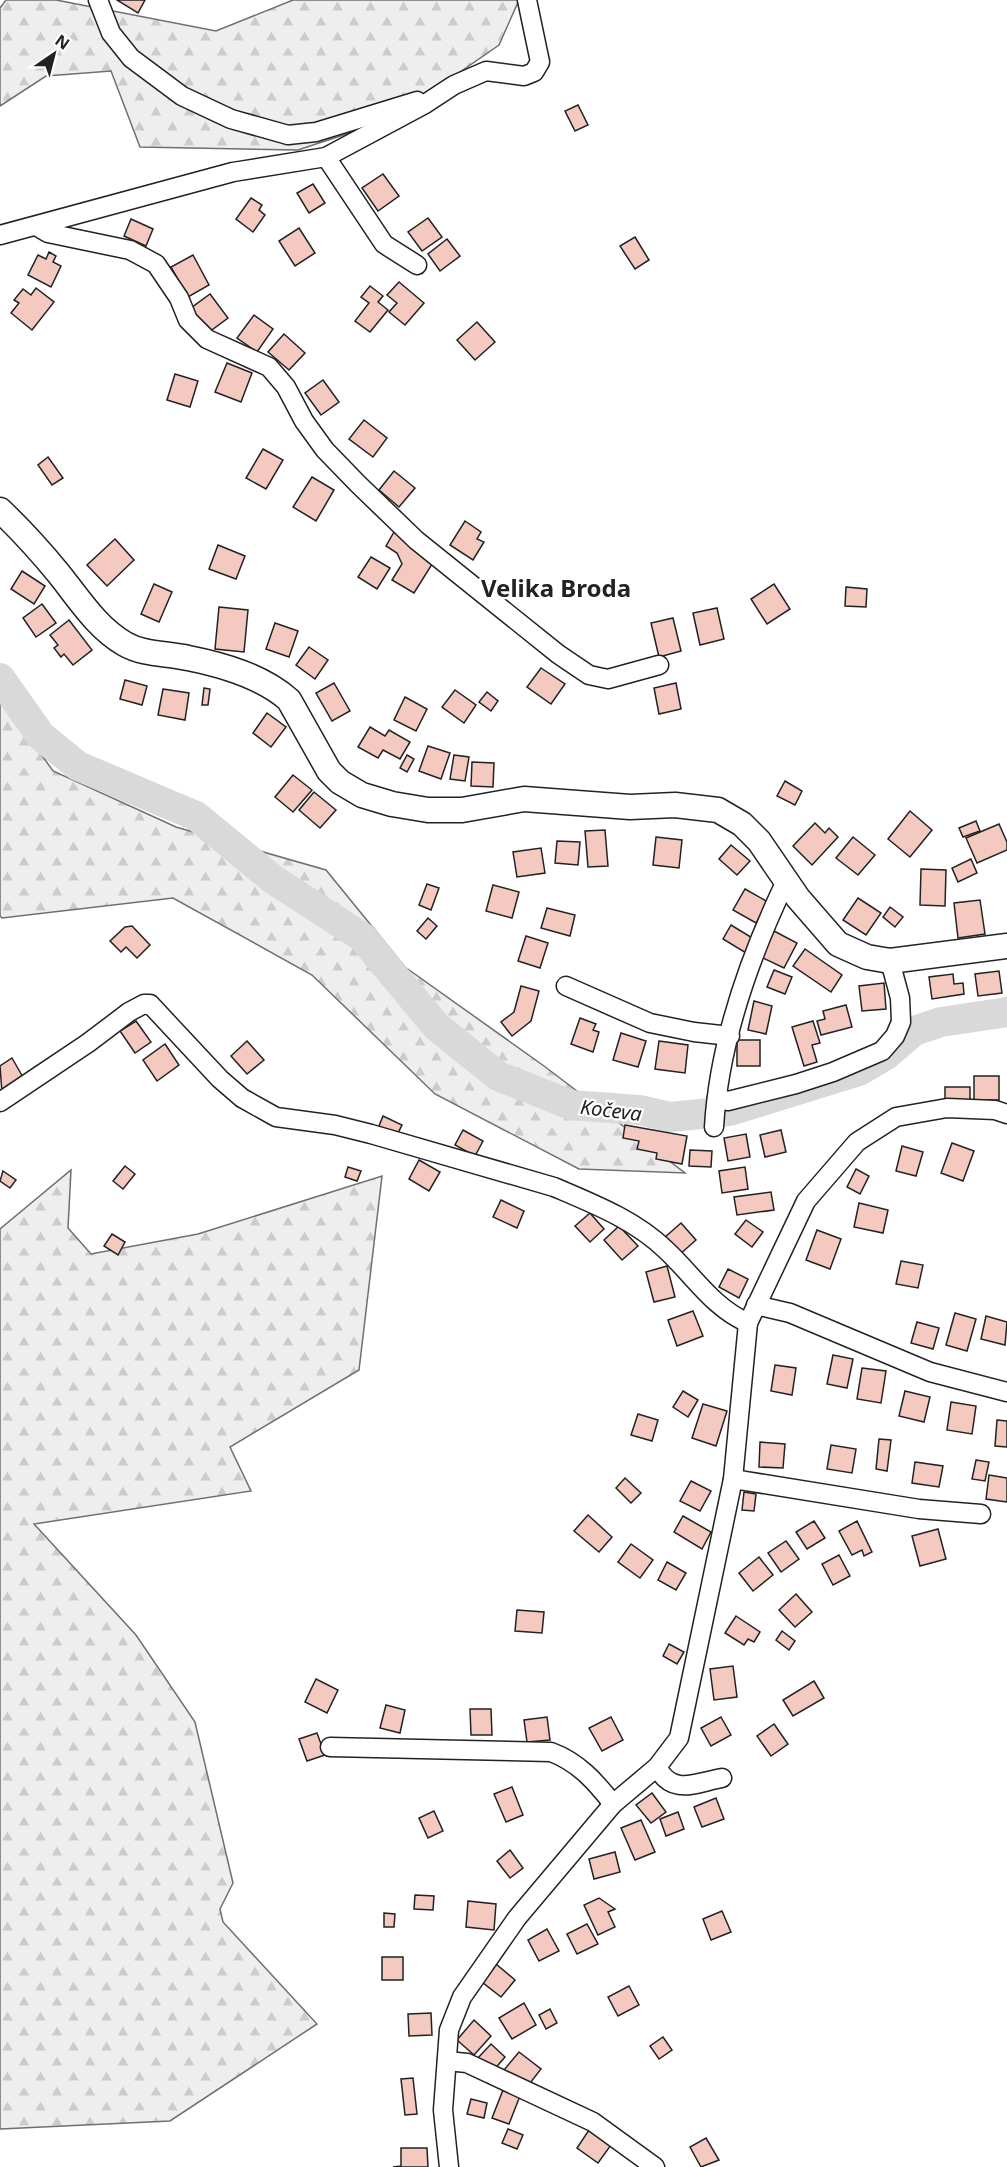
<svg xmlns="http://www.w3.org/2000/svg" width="1007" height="2167" viewBox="0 0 1007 2167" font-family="'Noto Sans',sans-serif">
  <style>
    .forest { fill: url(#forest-firs); stroke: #6f6f6f; stroke-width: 1.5 }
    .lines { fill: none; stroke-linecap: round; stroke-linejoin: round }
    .river { stroke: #d9d9d9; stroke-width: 30 }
    .building { fill: #f3c9c0; stroke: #222; stroke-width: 1.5 }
    .minor-casing { stroke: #222; stroke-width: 21 }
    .major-casing { stroke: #222; stroke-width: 27 }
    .minor { stroke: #fff; stroke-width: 18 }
    .major { stroke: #fff; stroke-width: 24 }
    .labels { text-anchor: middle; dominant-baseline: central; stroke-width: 4.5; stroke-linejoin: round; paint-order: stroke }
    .water-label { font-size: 20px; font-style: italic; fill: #222; stroke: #fff }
    .district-label { font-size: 24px; font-weight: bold; fill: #222; stroke: #fff }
  </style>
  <defs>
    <pattern id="forest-firs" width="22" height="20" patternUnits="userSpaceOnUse" patternTransform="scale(1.5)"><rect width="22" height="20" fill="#eee"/><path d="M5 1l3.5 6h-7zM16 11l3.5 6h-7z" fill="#ccc"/></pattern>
  </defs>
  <rect width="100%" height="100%" fill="#fff"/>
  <!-- forest -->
  <g class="forest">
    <path d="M6 0H56L216 31 293 0H519L499 45 392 119 298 150 140 147 111 71 46 76 0 106V8Z"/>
    <path d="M0 696 53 771 176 827 326 870 405 967 544 1066 685 1173 579 1169 435 1094 312 975 173 898 2 918 0 916Z"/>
    <path d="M71 1170 68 1228 91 1254 198 1234 382 1176 359 1370 230 1447 251 1491 34 1524 136 1635 195 1722 233 1883 220 1909 223 1922 317 2024 170 2121 0 2129V1229Z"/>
  </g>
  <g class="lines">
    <!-- river -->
    <path class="river" d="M0 678 41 736 78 766 196 816 274 880 362 937 436 1026 498 1076 571 1105 639 1110 670 1117 730 1111 859 1071 886 1055 914 1031 941 1022 1007 1012"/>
  </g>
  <!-- building -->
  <g class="building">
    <path d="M117 0H145L138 13Z"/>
    <path d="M578 105 588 125 575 131 565 111Z"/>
    <path d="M383 174 399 196 378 211 362 188Z"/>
    <path d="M313 184 325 203 309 213 297 193Z"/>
    <path d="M251 198 262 205 259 210 265 215 253 232 236 219Z"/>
    <path d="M428 218 442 237 422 251 408 232Z"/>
    <path d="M131 219 153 229 146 246 124 236Z"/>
    <path d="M299 228 315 253 295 266 279 241Z"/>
    <path d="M635 237 649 260 635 269 620 246Z"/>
    <path d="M447 239 460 256 440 271 428 254Z"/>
    <path d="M49 252 56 256 53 262 61 266 51 287 28 275 38 255 46 259Z"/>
    <path d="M193 255 209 285 188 297 171 267Z"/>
    <path d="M399 282 424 303 405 325 389 312 397 303 387 295Z"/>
    <path d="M370 286 383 296 378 302 388 310 370 332 355 321 369 303 361 297Z"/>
    <path d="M36 288 54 302 32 330 11 313 19 303 14 300 23 289 31 295Z"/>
    <path d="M210 294 228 318 209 332 191 308Z"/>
    <path d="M254 315 273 329 257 352 237 338Z"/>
    <path d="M477 322 495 342 475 360 457 340Z"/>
    <path d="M284 334 305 353 289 370 268 352Z"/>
    <path d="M227 363 252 373 241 402 215 392Z"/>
    <path d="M175 374 198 381 190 407 167 400Z"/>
    <path d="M323 380 339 402 321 415 305 393Z"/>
    <path d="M364 420 387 438 373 457 349 439Z"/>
    <path d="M263 449 283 460 266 489 246 478Z"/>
    <path d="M48 457 63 478 52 485 38 465Z"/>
    <path d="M394 471 415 488 399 507 379 490Z"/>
    <path d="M312 477 334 490 316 521 293 507Z"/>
    <path d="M465 521 481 532 477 539 484 542 473 560 450 545Z"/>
    <path d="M394 532 434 561 414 593 392 580 402 564 397 553 386 546Z"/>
    <path d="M115 539 134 560 107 586 87 565Z"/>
    <path d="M218 545 245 556 236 579 209 569Z"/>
    <path d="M371 557 390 568 377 589 358 577Z"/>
    <path d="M22 571 45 586 34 604 11 589Z"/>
    <path d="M154 584 172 592 159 622 141 614Z"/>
    <path d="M774 584 790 609 767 624 751 599Z"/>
    <path d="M846 587 867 589 866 607 845 606Z"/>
    <path d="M42 604 56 623 36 637 23 618Z"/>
    <path d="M219 607 248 610 244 652 215 649Z"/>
    <path d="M717 608 724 639 700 645 693 613Z"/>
    <path d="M673 618 681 651 659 657 651 623Z"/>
    <path d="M69 620 92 650 73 665 64 654 61 657 54 648 58 645 50 635Z"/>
    <path d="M275 623 298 631 289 657 266 649Z"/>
    <path d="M309 647 328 660 315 679 296 665Z"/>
    <path d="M541 668 565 684 551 704 527 687Z"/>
    <path d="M125 680 147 686 142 705 120 699Z"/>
    <path d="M334 683 350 711 332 721 316 693Z"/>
    <path d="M676 683 681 709 659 714 654 688Z"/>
    <path d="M204 688 210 689 208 705H202Z"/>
    <path d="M163 689 189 693 185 720 158 715Z"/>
    <path d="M455 690 476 705 464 723 442 707Z"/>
    <path d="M487 692 498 701 491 711 479 702Z"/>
    <path d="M405 697 427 709 416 731 394 720Z"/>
    <path d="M267 713 286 727 271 747 253 733Z"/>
    <path d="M370 727 385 736 389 730 410 742 400 759 383 750 378 758 358 747Z"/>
    <path d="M428 746 450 753 441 779 419 771Z"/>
    <path d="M407 755 414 759 407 772 400 768Z"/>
    <path d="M454 755 469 757 465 781 450 779Z"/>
    <path d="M472 762 494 763 493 787 471 786Z"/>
    <path d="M293 775 312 790 293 812 275 797Z"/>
    <path d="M785 781 802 791 795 805 777 796Z"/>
    <path d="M314 792 336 810 320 828 299 810Z"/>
    <path d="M910 811 932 830 910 857 888 839Z"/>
    <path d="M976 821 980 831 963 837 959 828Z"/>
    <path d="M815 823 825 833 829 828 838 837 812 865 793 846Z"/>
    <path d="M999 824 1007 842V850L977 863 966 838Z"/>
    <path d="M605 830 608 866 588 867 585 831Z"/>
    <path d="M656 837 682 840 679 868 653 865Z"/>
    <path d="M853 837 875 855 858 875 836 858Z"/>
    <path d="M557 841 580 842 578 865 555 863Z"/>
    <path d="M731 845 750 861 737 875 719 859Z"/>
    <path d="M541 848 545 873 517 877 513 852Z"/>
    <path d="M971 859 977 873 958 882 952 868Z"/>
    <path d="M921 869 946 870 945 906 920 905Z"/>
    <path d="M427 884 439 888 431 910 419 905Z"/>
    <path d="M493 885 519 892 512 918 486 911Z"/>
    <path d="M745 889 768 902 756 923 733 910Z"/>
    <path d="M858 898 881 913 866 935 843 920Z"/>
    <path d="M980 900 985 934 958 938 954 903Z"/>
    <path d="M890 907 903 917 895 927 883 917Z"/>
    <path d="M547 908 575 915 570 936 541 928Z"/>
    <path d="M428 918 437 926 426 939 417 931Z"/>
    <path d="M731 925 754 939 746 953 723 939Z"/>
    <path d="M132 926 150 945 137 958 126 947 121 952 110 941 125 927Z"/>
    <path d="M774 931 797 943 784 968 761 957Z"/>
    <path d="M526 936 548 943 540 968 518 961Z"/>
    <path d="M805 949 842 975 831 992 793 966Z"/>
    <path d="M774 970 792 977 785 994 767 987Z"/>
    <path d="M999 971 1002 993 978 996 975 974Z"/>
    <path d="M953 974 954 984 963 983 964 994 932 999 929 977Z"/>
    <path d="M884 983 886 1009 862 1011 859 986Z"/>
    <path d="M521 986 539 991 531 1021 512 1036 501 1022 514 1012Z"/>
    <path d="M754 1001 772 1006 766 1034 748 1030Z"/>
    <path d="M846 1005 852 1027 821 1035 817 1021 825 1019 823 1011Z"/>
    <path d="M580 1018 596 1024 593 1030 599 1032 593 1052 571 1044Z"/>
    <path d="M136 1021 151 1042 135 1053 120 1031Z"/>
    <path d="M813 1021 820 1043 812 1045 817 1062 804 1066 792 1027Z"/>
    <path d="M621 1033 646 1041 638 1067 613 1060Z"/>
    <rect x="737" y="1040" width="23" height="26"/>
    <path d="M247 1041 264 1060 247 1074 231 1056Z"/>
    <path d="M659 1041 688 1045 685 1073 655 1069Z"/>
    <path d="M165 1044 179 1065 157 1081 143 1060Z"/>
    <path d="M12 1058 24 1079 2 1093 0 1066Z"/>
    <rect x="974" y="1076" width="25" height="24"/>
    <rect x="945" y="1087" width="25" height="14"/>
    <path d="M383 1116 402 1125 397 1135 379 1126Z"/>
    <path d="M625 1125 687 1136 682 1164 656 1159 657 1153 637 1149 639 1141 623 1138Z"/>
    <path d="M463 1130 483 1141 475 1156 455 1145Z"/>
    <path d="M781 1130 786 1152 765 1157 760 1135Z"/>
    <path d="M746 1134 750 1157 728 1161 724 1138Z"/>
    <path d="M952 1143 974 1151 963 1181 941 1173Z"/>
    <path d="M902 1146 923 1152 916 1176 896 1171Z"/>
    <path d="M690 1150 712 1151 711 1167 689 1166Z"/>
    <path d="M419 1160 440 1172 429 1191 409 1179Z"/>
    <path d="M125 1166 135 1174 123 1189 113 1181Z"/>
    <path d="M348 1167 361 1171 357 1181 345 1177Z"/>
    <path d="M745 1167 748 1189 722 1193 719 1171Z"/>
    <path d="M856 1169 869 1176 860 1194 847 1187Z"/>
    <path d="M3 1171 16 1180 10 1188 0 1181Z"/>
    <path d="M771 1192 774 1210 737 1215 734 1197Z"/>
    <path d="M501 1200 524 1211 517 1228 493 1217Z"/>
    <path d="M859 1203 888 1210 883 1233 854 1227Z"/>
    <path d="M590 1213 604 1229 590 1242 575 1226Z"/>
    <path d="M746 1220 763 1232 752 1247 735 1234Z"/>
    <path d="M681 1223 696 1240 679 1255 664 1238Z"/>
    <path d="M619 1226 638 1246 622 1260 604 1240Z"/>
    <path d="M817 1230 841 1239 830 1269 806 1260Z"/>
    <path d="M112 1234 125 1242 118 1255 104 1246Z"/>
    <path d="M901 1261 923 1265 918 1288 896 1284Z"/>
    <path d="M667 1266 675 1297 654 1302 646 1272Z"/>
    <path d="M728 1269 748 1279 739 1298 719 1287Z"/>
    <path d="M693 1311 703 1336 677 1346 668 1320Z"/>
    <path d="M955 1313 976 1319 967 1351 946 1345Z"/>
    <path d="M986 1316 1007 1322 1005 1345 981 1339Z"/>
    <path d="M917 1322 939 1328 933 1349 911 1343Z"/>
    <path d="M833 1355 853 1359 847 1388 827 1384Z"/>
    <path d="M775 1365 796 1368 792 1395 771 1391Z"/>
    <path d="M862 1368 886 1371 881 1403 857 1399Z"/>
    <path d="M683 1391 698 1400 688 1417 673 1407Z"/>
    <path d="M905 1391 930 1397 924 1422 899 1416Z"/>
    <path d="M951 1402 976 1406 972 1434 947 1430Z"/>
    <path d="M703 1404 727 1411 716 1446 692 1438Z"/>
    <path d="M638 1414 658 1420 652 1441 631 1435Z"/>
    <path d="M997 1420 1007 1421V1447L995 1446Z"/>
    <path d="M879 1439 891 1440 887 1471 876 1469Z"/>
    <path d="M760 1442 785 1444 783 1468 759 1467Z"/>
    <path d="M831 1445 856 1449 852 1473 827 1469Z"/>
    <path d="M976 1460 989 1462 985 1481 972 1479Z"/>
    <path d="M915 1462 943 1466 939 1487 912 1483Z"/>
    <path d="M989 1475 1007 1478V1502L986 1499Z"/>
    <path d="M625 1478 641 1493 631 1503 616 1488Z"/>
    <path d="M691 1481 711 1491 700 1511 680 1501Z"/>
    <path d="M744 1492 756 1494 754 1511 742 1510Z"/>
    <path d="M588 1515 612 1537 599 1552 574 1531Z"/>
    <path d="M683 1516 711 1532 702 1549 674 1532Z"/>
    <path d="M814 1521 825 1538 807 1549 796 1532Z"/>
    <path d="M857 1521 872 1552 864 1556 862 1550 852 1555 839 1531Z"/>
    <path d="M938 1529 946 1559 920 1566 912 1536Z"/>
    <path d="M786 1541 799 1559 781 1572 768 1553Z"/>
    <path d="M631 1544 653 1560 640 1578 618 1562Z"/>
    <path d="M839 1555 850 1576 833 1585 822 1564Z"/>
    <path d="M759 1557 773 1575 753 1591 739 1573Z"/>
    <path d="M667 1562 686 1573 676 1590 658 1580Z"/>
    <path d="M796 1594 812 1612 795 1627 779 1610Z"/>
    <path d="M517 1610 544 1612 542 1633 515 1631Z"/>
    <path d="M736 1616 760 1632 754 1642 748 1639 744 1645 725 1633Z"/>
    <path d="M782 1631 795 1641 789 1650 776 1640Z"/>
    <path d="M669 1644 684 1652 677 1664 663 1656Z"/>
    <path d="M733 1666 737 1697 714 1700 710 1669Z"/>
    <path d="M316 1679 338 1690 327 1713 305 1702Z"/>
    <path d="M814 1681 824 1698 793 1716 783 1700Z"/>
    <path d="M386 1705 405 1710 400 1733 380 1728Z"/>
    <path d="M470 1709H491L492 1735H471Z"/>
    <path d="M547 1717 550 1740 527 1742 524 1720Z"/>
    <path d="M611 1717 623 1740 602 1751 589 1728Z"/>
    <path d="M721 1717 731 1735 711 1746 701 1728Z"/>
    <path d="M774 1724 788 1744 771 1756 757 1736Z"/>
    <path d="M317 1733 325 1755 307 1761 299 1739Z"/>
    <path d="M512 1787 523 1815 506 1822 494 1794Z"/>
    <path d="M652 1793 666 1812 651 1823 636 1805Z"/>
    <path d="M716 1798 724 1819 702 1827 694 1807Z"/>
    <path d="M434 1811 443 1831 428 1838 419 1818Z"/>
    <path d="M678 1812 684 1829 666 1836 660 1819Z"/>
    <path d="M641 1820 655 1852 635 1860 621 1828Z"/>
    <path d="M510 1850 523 1868 510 1878 497 1861Z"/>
    <path d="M615 1852 620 1872 594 1879 589 1859Z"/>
    <path d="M415 1895 434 1896 433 1910 414 1909Z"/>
    <path d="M599 1898 615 1909 608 1912 615 1927 598 1935 584 1905Z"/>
    <path d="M468 1901 496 1904 494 1930 466 1927Z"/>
    <path d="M722 1911 731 1932 711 1940 703 1919Z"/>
    <path d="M384 1913 395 1914 394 1927H384Z"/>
    <path d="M587 1924 598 1944 577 1954 567 1934Z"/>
    <path d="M547 1929 559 1951 539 1961 528 1940Z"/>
    <rect x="382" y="1957" width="21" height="23"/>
    <path d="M496 1964 515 1980 501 1997 482 1982Z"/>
    <path d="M629 1986 639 2005 618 2016 608 1997Z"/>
    <path d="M524 2003 536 2025 512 2039 499 2018Z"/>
    <path d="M550 2009 557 2023 546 2029 539 2015Z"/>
    <path d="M431 2013 432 2035 409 2036 408 2014Z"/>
    <path d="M474 2020 491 2036 474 2055 457 2040Z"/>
    <path d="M663 2037 672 2050 659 2059 650 2046Z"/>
    <path d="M491 2044 505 2057 492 2072 477 2059Z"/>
    <path d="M519 2052 541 2069 527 2087 504 2070Z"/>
    <path d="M413 2078 417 2114 405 2115 401 2079Z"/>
    <path d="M503 2090 520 2096 509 2124 492 2118Z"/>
    <path d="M471 2099 487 2103 484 2118 467 2114Z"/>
    <path d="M508 2129 523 2135 517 2149 502 2143Z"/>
    <path d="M589 2130 611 2145 598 2163 577 2148Z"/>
    <path d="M706 2138 719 2160 701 2167 690 2147Z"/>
    <path d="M401 2148H427L428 2167H393L401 2166Z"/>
  </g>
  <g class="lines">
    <defs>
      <g id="minor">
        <path d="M98 0 111 33 131 58 182 96 231 119 288 135 316 132 417 101"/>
        <path d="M326 157 384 244 417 265"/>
        <path d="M36 226 48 233 130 250 156 264 179 298 188 320 207 339 269 367 286 387 304 421 325 450 358 484 416 540 558 654 589 675 608 679 659 665"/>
        <path d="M0 235 233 172 326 157 425 104 454 85 486 71 524 76 534 72 540 62 527 0"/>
        <path d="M566 986 650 1023 694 1032 730 1036"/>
        <path d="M717 1098 728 1101 796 1084 833 1072 882 1051 895 1036 901 1022 900 998 890 961"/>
        <path d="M0 1102 88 1043 129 1012 144 1004H150L220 1079 242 1098 276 1117 335 1125 371 1134 554 1187C594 1204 635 1220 666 1250 694 1276 712 1307 748 1323"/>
        <path d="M714 1127C719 1043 750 956 786 881"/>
        <path d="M756 1305 790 1313 930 1372 1007 1392"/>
        <path d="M733 1479 919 1509 981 1514"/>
        <path d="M330 1747 551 1752C578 1762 595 1781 613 1804"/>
        <path d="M657 1767C672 1796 695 1783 722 1778"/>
        <path d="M447 2061 467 2063 593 2122 655 2167"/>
        <path d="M449 2167 443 2110 449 2030 462 1997 517 1918 613 1804 657 1767 679 1738 733 1479 748 1323 806 1201 857 1142 896 1117 947 1108 995 1110 1007 1114"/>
      </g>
      <path id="major" d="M0 510C21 530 41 552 59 574 79 599 97 628 125 644 144 655 167 653 188 658 223 665 262 676 289 700L329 771 340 782 362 795 392 804 428 810H462L524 799 630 807 675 805 718 810 742 824 759 841 798 898 838 944 867 957 890 961 1007 946"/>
    </defs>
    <!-- minor casing -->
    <use href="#minor" class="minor-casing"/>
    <!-- major casing -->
    <use href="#major" class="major-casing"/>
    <!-- minor -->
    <use href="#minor" class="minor"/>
    <!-- major -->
    <use href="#major" class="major"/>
  </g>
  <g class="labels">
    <!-- water labels -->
    <g class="water-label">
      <text transform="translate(611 1110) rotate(7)">Kočeva</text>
    </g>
    <!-- district labels -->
    <g class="district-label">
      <text x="556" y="587">Velika Broda</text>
    </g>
  </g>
  <!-- north arrow -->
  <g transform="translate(54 54) rotate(35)" stroke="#ffffff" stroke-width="4.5" paint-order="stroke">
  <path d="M0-4.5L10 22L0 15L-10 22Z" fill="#222222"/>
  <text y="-9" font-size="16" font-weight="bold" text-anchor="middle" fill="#222222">N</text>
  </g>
</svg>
